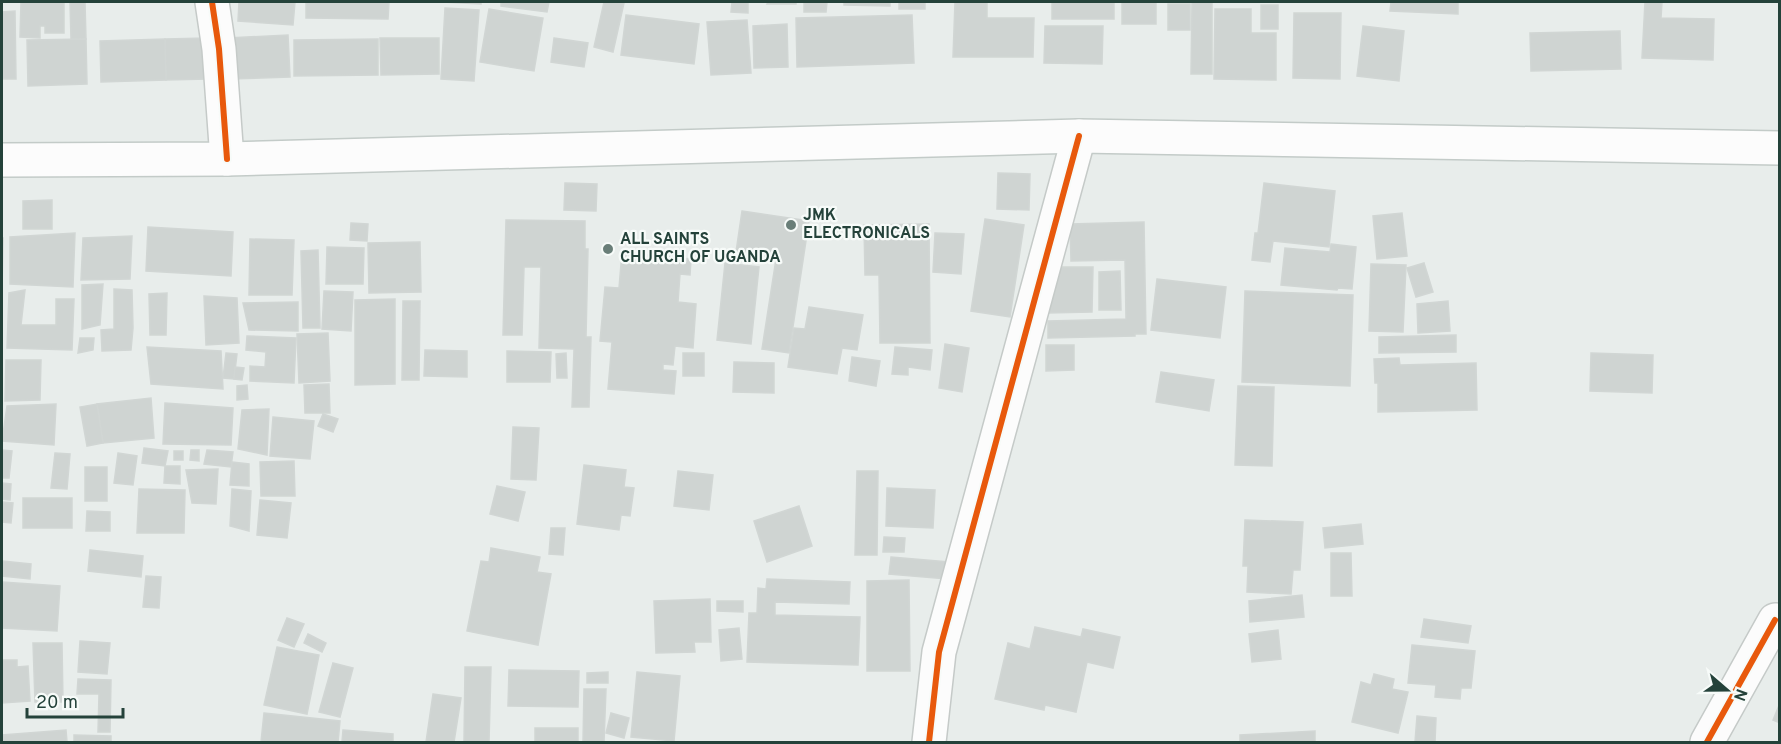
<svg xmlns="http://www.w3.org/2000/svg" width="1781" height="744" viewBox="0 0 1781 744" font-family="Overpass,sans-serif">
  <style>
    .building { fill: #cfd4d2; stroke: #d1d6d4; stroke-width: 1.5 }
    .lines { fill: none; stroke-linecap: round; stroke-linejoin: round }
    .street-casing { stroke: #c5cac8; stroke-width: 36 }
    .secondary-casing { stroke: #c3cbc8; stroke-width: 36 }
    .street { stroke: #fcfcfc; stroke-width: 33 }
    .secondary { stroke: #fcfcfc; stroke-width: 33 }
    .cycleway-casing { stroke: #f7fbf9; stroke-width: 10 }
    .cycleway { stroke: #e8590c; stroke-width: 6 }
    .poi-dot { fill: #697e78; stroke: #f7fbf9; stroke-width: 2 }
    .labels { text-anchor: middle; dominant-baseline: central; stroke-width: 4.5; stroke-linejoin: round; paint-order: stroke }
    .poi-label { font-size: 16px; font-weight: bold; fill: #24423a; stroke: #f7fbf9; text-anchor: start }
  </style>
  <rect width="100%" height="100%" fill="#e8edeb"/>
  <!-- building -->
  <g class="building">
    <path d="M21 2H64V33H45V26H40V38L20 37Z"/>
    <path d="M70 2H85L86 39H71Z"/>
    <path d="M239 2H295L293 25 238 21Z"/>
    <path d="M306 2H389L388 19 306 18Z"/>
    <path d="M442 2H481V4Z"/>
    <path d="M501 2H549L547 12 501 6Z"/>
    <path d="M604 2 624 3 613 52 594 47Z"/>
    <path d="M732 2H748V13L731 12Z"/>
    <path d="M768 2H796V4H767Z"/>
    <path d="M804 2H827L826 12H804Z"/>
    <path d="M844 2H890V6L844 5Z"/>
    <rect x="899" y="2" width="26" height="7"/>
    <path d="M955 2H987V18H1034L1033 57H953Z"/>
    <rect x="1052" y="2" width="62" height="17"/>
    <rect x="1122" y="2" width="34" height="22"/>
    <path d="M1192 2H1212V74H1191Z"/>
    <path d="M1391 2H1458V14L1390 11Z"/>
    <path d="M1645 2H1662L1661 18 1714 19 1713 60 1642 58Z"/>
    <rect x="1168" y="4" width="22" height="26"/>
    <rect x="1261" y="5" width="17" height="24"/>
    <path d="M445 8 479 10 474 81 441 79Z"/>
    <path d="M489 9 543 18 534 71 480 62Z"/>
    <path d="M1215 9H1251V33H1276V80L1214 79Z"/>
    <path d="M15 11 16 79H2V12Z"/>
    <path d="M1294 13H1341L1340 79 1293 78Z"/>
    <path d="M626 15 699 24 694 64 621 55Z"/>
    <path d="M912 15 914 63 797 67 796 18Z"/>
    <path d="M747 20 751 73 711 75 707 22Z"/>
    <path d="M787 24 788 67 754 68 753 26Z"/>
    <path d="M1045 26H1103L1102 64 1044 63Z"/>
    <path d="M1363 26 1404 31 1399 81 1357 76Z"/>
    <path d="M1620 31 1621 69 1531 71 1530 33Z"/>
    <path d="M288 35 290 77 230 79 228 38Z"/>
    <path d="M207 38 208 79 166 80 165 39Z"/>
    <path d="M380 38H439V74L381 75Z"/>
    <path d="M554 38 588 43 584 67 551 62Z"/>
    <path d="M86 39 87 84 28 86 27 40Z"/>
    <path d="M165 39 166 80 101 82 100 41Z"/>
    <path d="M378 39V75L294 76V40Z"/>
    <path d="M998 173 1030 174 1029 210 997 209Z"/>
    <path d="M565 183 597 184 596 211 564 210Z"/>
    <path d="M1264 183 1335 191 1329 247 1273 241 1270 262 1252 260 1255 233H1258Z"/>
    <path d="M52 200V229H23V201Z"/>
    <path d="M742 211 809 221 789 353 762 349 776 259 736 252Z"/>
    <path d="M1402 213 1407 256 1377 259 1373 216Z"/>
    <path d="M985 219 1024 225 1010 317 971 311Z"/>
    <path d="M506 220 585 221V249H588L586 337H591L589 407H572L574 349 539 348 541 267H524L522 335H503Z"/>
    <path d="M1144 222 1146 334H1135V336L1048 338V321L1126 319 1125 260 1071 261 1070 224Z"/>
    <path d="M351 223 368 224 367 241 350 240Z"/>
    <path d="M929 224 930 343H880L879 275H865L864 225Z"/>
    <path d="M148 227 233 232 231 276 146 271Z"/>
    <path d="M75 233 73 287 10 284V237Z"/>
    <path d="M935 233 964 234 961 274 933 272Z"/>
    <path d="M132 236 130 279 81 280 83 238Z"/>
    <path d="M2 238H3L2 292Z"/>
    <path d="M250 239 294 240 292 295H249Z"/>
    <path d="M420 242 421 292 369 293 368 243Z"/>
    <path d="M1331 244 1356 247 1352 289 1338 288 1337 290 1281 285 1285 248 1330 252Z"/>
    <path d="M327 247 364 248 363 284H326Z"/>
    <path d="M318 250 320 328H303L301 251Z"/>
    <path d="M622 252 691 259 690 275 680 274 678 302 696 304 693 348 675 346 673 365 663 364V370L676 371 674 394 608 389 612 342 600 341 605 287 619 288Z"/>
    <path d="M725 263 759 267 751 344 717 340Z"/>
    <path d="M1424 263 1433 292 1416 297 1407 268Z"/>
    <path d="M1371 264 1406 265 1403 332 1369 331Z"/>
    <path d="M1047 267H1093L1092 312 1047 313Z"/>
    <path d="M1120 271 1121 310H1099V272Z"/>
    <path d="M1157 279 1226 287 1220 338 1151 330Z"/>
    <path d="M103 284 100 325 82 329V285Z"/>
    <path d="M114 289 132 290 133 328 131 350 102 351 101 330 114 329Z"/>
    <path d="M25 290 21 325H56V299H74L72 350 7 348 9 293Z"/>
    <path d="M324 291 353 292 351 331 322 329Z"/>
    <path d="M1245 291 1353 295 1350 386 1242 382Z"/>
    <path d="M167 293 166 335H150L149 294Z"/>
    <path d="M204 296 237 298 239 343 206 345Z"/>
    <path d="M395 299V384L355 385V300Z"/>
    <path d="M403 301H420L419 380H402Z"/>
    <path d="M1448 301 1450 331 1418 333 1417 304Z"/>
    <path d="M298 302V331L249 330 243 303Z"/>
    <path d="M809 307 863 315 857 350 842 348 837 374 788 367 794 328 805 329Z"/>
    <path d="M328 333 330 381 299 383 297 334Z"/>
    <path d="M1456 335V352L1379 353V337Z"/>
    <path d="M247 336 296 338 294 383 250 381V366L265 367 266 352 246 350Z"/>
    <path d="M80 338H94L93 350 78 353Z"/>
    <path d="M945 344 969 348 962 392 939 388Z"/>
    <path d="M1046 345H1074V370L1046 371Z"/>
    <path d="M147 347 221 351 223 389 151 384Z"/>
    <path d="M895 347 932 350 930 370 908 367V375L892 374Z"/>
    <path d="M425 350 467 351V377L424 376Z"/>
    <path d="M507 351 551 352 550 382H507Z"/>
    <path d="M226 353 237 354 234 379 223 378Z"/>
    <path d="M566 353 567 378H557L556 354Z"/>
    <rect x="683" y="353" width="21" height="23"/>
    <path d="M1591 353 1653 355 1652 393 1590 391Z"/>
    <path d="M852 357 880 361 876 386 849 381Z"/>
    <path d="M1399 358 1400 365 1476 363 1477 410 1378 412V383H1375L1374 359Z"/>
    <path d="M6 360H41L40 400 5 401Z"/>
    <path d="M734 362 774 363V393L733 392Z"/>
    <path d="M235 367 244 368 242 380 234 379Z"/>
    <path d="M1161 372 1214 380 1209 411 1156 402Z"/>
    <path d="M329 384 330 413H305L304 385Z"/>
    <path d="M247 385 248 399 237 400V386Z"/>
    <path d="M1238 386 1274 387 1272 466 1235 465Z"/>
    <path d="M151 398 154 438 103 443 97 404Z"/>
    <path d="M165 403 233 408 231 445 163 444Z"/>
    <path d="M56 404 54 445 2 441 7 406Z"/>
    <path d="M97 404 103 443 87 446 80 407Z"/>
    <path d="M269 409 267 455 238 449 242 410Z"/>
    <path d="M323 414 338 419 333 432 318 426Z"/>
    <path d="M273 417 314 421 310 459 270 456Z"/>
    <path d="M513 427 539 428 536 480 511 479Z"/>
    <path d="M144 448 168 451 165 466 142 463Z"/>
    <path d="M2 450 12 451 9 478H2Z"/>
    <path d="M191 450H199V461L190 460Z"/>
    <path d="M207 450 233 452 231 467 204 464Z"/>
    <rect x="174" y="451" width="9" height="9"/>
    <path d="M55 453 70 454 67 489 51 488Z"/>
    <path d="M118 453 137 456 133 485 114 483Z"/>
    <path d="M294 461 295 496H261L260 462Z"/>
    <path d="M232 462 249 464V486L230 485Z"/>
    <path d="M584 465 626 470 624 487 634 488 630 516 621 515 619 530 577 524Z"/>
    <path d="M165 466H180V484L164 483Z"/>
    <rect x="85" y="467" width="22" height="34"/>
    <path d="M218 469 216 504 192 503 186 470Z"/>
    <path d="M678 471 713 475 709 510 674 506Z"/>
    <path d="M857 471H878L877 555H855Z"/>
    <path d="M2 483 11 484 10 500 2 499Z"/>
    <path d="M497 486 525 492 518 521 490 514Z"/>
    <path d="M887 488 935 490 933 528 886 526Z"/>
    <path d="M139 489 185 490 184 533H137Z"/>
    <path d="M232 489 251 491 249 531 230 526Z"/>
    <rect x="23" y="498" width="49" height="30"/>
    <path d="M260 500 291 503 287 538 257 535Z"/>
    <path d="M2 502 13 503 11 523 2 522Z"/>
    <path d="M799 506 812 546 767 562 754 521Z"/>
    <path d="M87 511 110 512V531H86Z"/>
    <path d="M1245 520 1303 522 1300 570H1293L1291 594 1247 592 1248 566H1243Z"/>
    <path d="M1361 524 1363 544 1325 548 1323 528Z"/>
    <path d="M551 528H565L563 555 549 554Z"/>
    <path d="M884 537 905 538 904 552H883Z"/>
    <path d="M491 548 540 557 537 572 551 574 538 645 467 631 481 561 489 562Z"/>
    <path d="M90 550 143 556 141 577 88 571Z"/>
    <path d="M1331 553H1351L1352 596H1331Z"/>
    <path d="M891 557 949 562 947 579 889 574Z"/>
    <path d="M2 561 31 564 30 579 2 576Z"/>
    <path d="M146 576 161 577 159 608 143 607Z"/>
    <path d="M767 579 850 582 849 604 775 602V615L860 617 858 665 747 662 749 613H757L758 588 766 589Z"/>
    <path d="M909 580 910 671H867V581Z"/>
    <path d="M2 582 60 586 57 631 2 628Z"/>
    <path d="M1302 595 1304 617 1250 622 1249 601Z"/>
    <path d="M710 599 711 642H694L695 652 656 653 654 601Z"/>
    <path d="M717 601H743V612L717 611Z"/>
    <path d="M287 618 304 624 294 647 278 640Z"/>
    <path d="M1424 619 1471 626 1468 643 1421 637Z"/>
    <path d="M1035 627 1081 637 1083 629 1120 637 1113 668 1087 662 1076 712 1045 705 1044 710 995 699 1008 643 1030 649Z"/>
    <path d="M739 628 742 659 721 661 719 630Z"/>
    <path d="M1278 630 1281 659 1252 662 1249 634Z"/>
    <path d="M308 634 326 643 322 652 304 643Z"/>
    <path d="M80 641 110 643 107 674 78 672Z"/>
    <path d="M33 643H62L63 702H35Z"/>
    <path d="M1412 645 1475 651 1471 688H1461L1460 699 1435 697 1436 685 1408 683Z"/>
    <path d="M277 647 319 655 307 714 264 705Z"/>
    <path d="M2 660H17V667L28 666 30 701 2 703Z"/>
    <path d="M333 663 353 668 340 717 319 712Z"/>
    <path d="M465 667H491L489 742H464Z"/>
    <path d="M509 670 579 671 578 707 508 706Z"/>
    <path d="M608 672V683H587V673Z"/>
    <path d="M637 672 680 676 674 741 631 737Z"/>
    <path d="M1374 674 1394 679 1392 689 1408 692 1398 733 1352 722 1361 682 1371 685Z"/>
    <path d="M78 679 111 680 110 732H98L99 694H77Z"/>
    <path d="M584 689H606L604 742H583Z"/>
    <path d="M433 694 461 698 454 742H426Z"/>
    <path d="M1780 703V723L1773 720Z"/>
    <path d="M264 713 340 721 338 742H261Z"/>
    <path d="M611 713 629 718 624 738 606 733Z"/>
    <path d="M1417 716 1436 718 1435 742H1415Z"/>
    <rect x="535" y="728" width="43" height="14"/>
    <path d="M66 730 67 742H2V735Z"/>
    <path d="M343 730 393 734V742H342Z"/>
    <path d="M1315 731V742H1240V735Z"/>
    <path d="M74 735 111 736V742H74Z"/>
  </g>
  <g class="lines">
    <defs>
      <g id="street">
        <path d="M212 2 219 49 227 159"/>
        <path d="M929 742 939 652 1079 136"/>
        <path d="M1707 742 1775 620"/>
      </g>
      <path id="secondary" d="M2 160 227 159 1079 136 1780 148"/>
    </defs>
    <!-- street casing -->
    <use href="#street" class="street-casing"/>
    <!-- secondary casing -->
    <use href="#secondary" class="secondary-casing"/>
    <!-- street -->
    <use href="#street" class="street"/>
    <!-- secondary -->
    <use href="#secondary" class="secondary"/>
    <defs>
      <g id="cycleway">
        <path d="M212 2 219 49 227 159"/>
        <path d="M929 742 939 652 1079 136"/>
        <path d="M1707 742 1775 620"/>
      </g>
    </defs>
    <!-- cycleway casing -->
    <use href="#cycleway" class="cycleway-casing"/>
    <!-- cycleway -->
    <use href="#cycleway" class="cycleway"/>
  </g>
  <!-- markers -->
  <g class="poi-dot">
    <circle cx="791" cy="225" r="6"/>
    <circle cx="608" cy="249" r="6"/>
  </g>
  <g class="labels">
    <!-- poi labels -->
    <g class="poi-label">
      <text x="803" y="216">JMK<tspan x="803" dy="18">ELECTRONICALS</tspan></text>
      <text x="620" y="240">ALL SAINTS<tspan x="620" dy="18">CHURCH OF UGANDA</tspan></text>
    </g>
  </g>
  <!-- border -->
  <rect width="1781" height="744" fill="none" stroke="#24423a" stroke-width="6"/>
  <!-- north arrow -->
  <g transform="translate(1727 690) rotate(110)" stroke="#f7fbf9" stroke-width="4.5" paint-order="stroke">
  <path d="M0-4.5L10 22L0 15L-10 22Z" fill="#24423a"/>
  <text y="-9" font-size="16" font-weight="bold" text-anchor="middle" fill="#24423a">N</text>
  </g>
  <!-- scale -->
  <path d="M27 708v9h96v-9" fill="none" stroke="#24423a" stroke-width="3"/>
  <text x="36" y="708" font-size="18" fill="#24423a" stroke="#f7fbf9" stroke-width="4.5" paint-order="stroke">20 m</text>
</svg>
